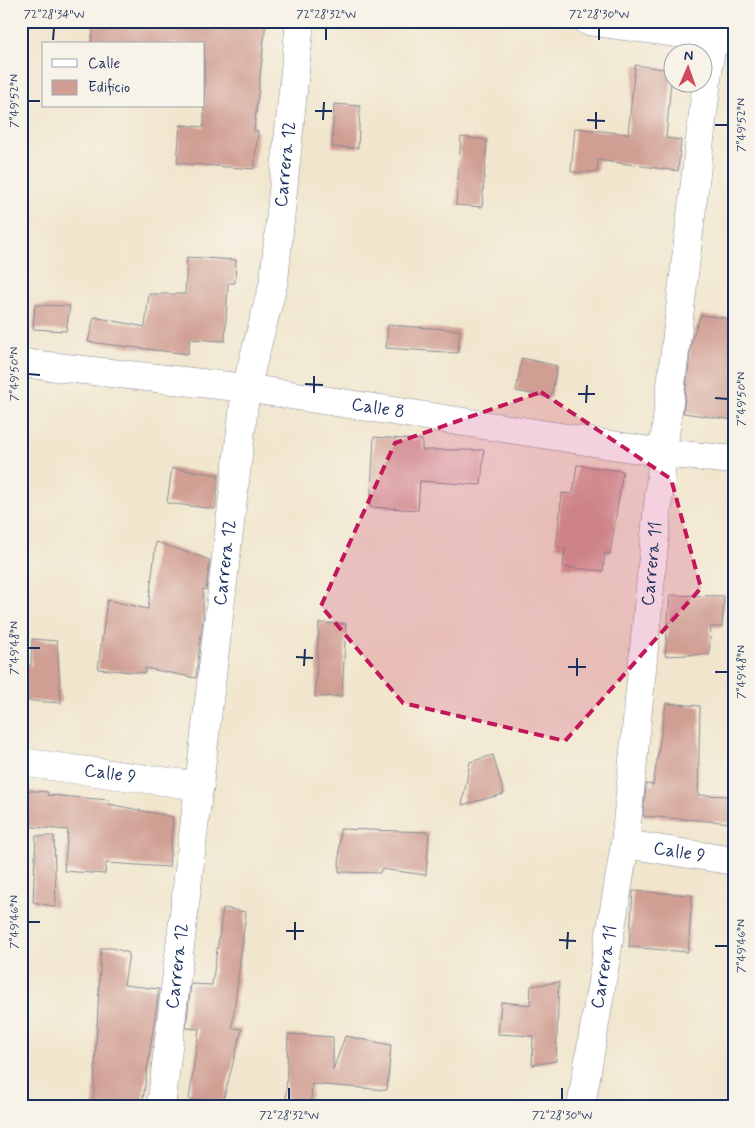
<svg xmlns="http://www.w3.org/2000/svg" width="755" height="1128" viewBox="0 0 755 1128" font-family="Mynerve,sans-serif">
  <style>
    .building { fill: #d09e93 }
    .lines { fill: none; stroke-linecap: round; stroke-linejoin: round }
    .minor-casing { stroke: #868a96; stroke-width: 29 }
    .minor { stroke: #fff; stroke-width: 28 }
    .marked { fill: #c2185b; fill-opacity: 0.2; stroke: #c2185b; stroke-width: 4; stroke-dasharray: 10 6; stroke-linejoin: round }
    .ticks { fill: none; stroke: #1b2f5e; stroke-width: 2 }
    .labels { text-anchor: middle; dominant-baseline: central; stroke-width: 4; stroke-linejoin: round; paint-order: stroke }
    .street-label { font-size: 18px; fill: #1b2f5e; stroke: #f7f3e8 }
    .neatline { fill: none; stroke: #1b2f5e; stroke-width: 2 }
    .ticks-label { font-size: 12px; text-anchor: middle; fill: #1b2f5e }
  </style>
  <rect width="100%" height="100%" fill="#f7f3e8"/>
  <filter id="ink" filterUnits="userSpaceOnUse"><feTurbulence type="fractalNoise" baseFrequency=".02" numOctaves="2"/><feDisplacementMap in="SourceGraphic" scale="10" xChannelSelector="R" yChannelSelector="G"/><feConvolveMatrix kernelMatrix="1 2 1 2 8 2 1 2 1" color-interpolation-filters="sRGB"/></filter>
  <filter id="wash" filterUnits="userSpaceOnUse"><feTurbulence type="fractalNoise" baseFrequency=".0096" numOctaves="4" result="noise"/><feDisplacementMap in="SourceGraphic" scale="20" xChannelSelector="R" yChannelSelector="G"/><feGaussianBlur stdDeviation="1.12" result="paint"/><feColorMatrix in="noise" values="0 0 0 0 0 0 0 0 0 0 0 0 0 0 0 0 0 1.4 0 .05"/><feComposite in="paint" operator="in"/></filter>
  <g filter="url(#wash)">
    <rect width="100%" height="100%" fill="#f1e6cd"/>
    <g id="blocks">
      <!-- building -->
      <g class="building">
        <path d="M94 21H266L254 131H258L254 169 177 163 180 125 204 127V44H91Z"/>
        <path d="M635 65 672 70 666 138 681 140 678 171 598 160 597 172H571L575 128 628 134Z"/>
        <path d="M334 104 360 106 358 148 332 147Z"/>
        <path d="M461 137 487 140 482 207 456 205Z"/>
        <path d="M187 257 236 260 235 283H228L225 341 190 339 188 354 88 342 94 317 145 327 149 294H185Z"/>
        <path d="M35 305 70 306 66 331 33 329Z"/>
        <path d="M701 315 734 319V420L683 413 692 338Z"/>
        <path d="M388 325 460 330 458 353 386 348Z"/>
        <path d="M522 358 557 366 551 398 516 391Z"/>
        <path d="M374 437 422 440V450H484L481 485 420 481 418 510 370 507Z"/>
        <path d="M577 465 623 471 610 554 605 553 603 571 563 567 565 548 556 547 562 493 573 494Z"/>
        <path d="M172 468 219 475 215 509 167 503Z"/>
        <path d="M156 542 210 560 206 590 203 589V617L196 678 145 668V673L98 669 107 600 148 609Z"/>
        <path d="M670 595 724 596 722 627H711L709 654 665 656Z"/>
        <path d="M319 623 346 624 342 696 315 697Z"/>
        <path d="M32 639 57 641 61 703 21 700V663L31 666Z"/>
        <path d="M666 703 700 706 698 795 734 796V823L643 816 646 784 653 785Z"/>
        <path d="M493 755 504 794 462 805 470 762Z"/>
        <path d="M21 790 48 792 47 795 110 800 109 804 173 817 169 867 106 863 105 874 64 871 68 830 21 826Z"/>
        <path d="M340 829 429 832 426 875 381 869 380 873 339 872Z"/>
        <path d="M36 836H54L56 907 33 902Z"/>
        <path d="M633 891 692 895 688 952 629 947Z"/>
        <path d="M223 908 246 912 232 1028 242 1029 223 1101 189 1100 199 1029 186 1028 191 984 212 985Z"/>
        <path d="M101 948H113L129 953 124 985 159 989 142 1106H93Z"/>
        <path d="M559 982 556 1061 532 1065 533 1036 498 1034 501 1002 530 1005 531 986Z"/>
        <path d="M288 1034 333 1037V1070L345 1036 391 1045 387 1090 312 1084 311 1101 286 1099Z"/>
      </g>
    </g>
  </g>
  <g filter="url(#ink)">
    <use href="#blocks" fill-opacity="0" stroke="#868a96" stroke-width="1"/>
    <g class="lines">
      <defs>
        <g id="minor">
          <path d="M587 21 734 41"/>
          <path id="s1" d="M21 363 246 388 663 453 734 460"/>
          <path id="s2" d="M21 762 200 786"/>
          <path id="s3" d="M625 844 734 861"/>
          <path id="s4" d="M161 1107 246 388 274 281 300 21"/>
          <path id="s5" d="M581 1107 625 844 663 453 714 21"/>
        </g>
      </defs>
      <!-- minor casing -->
      <use href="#minor" class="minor-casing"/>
      <!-- minor -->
      <use href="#minor" class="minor"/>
    </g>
  </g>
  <!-- marked area -->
  <path class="marked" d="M541 392 671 479 701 588 565 741 403 703 321 606 395 443Z"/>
  <!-- ticks -->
  <path class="ticks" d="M53 40 54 28M326 40V28M599 40V28M28 101H40M315 111H332M323 120 324 102M587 120 605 121M715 125H728M596 129V112M28 374 40 375M305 384 323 385M314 393V376M578 394H595M715 398 728 399M586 403 587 385M28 648H40M296 657 313 658M304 666 305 649M568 667H586M715 672H728M577 676V658M28 922H40M286 931H304M295 940V922M559 940 576 941M715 946H728M567 949 568 932M289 1100V1088M562 1100V1088"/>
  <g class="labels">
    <!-- street labels -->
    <g class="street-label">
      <text stroke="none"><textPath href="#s4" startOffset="952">Carrera 12</textPath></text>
      <text stroke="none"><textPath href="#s1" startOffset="360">Calle 8</textPath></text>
      <text stroke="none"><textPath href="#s4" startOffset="548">Carrera 12</textPath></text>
      <text stroke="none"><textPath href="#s5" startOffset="548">Carrera 11</textPath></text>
      <text stroke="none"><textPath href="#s2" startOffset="90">Calle 9</textPath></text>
      <text stroke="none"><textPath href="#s3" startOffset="55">Calle 9</textPath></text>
      <text stroke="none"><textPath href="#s4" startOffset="142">Carrera 12</textPath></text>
      <text stroke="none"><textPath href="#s5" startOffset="142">Carrera 11</textPath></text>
    </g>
  </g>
  <!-- margin -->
  <rect width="755" height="1128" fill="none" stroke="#f7f3e8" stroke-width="55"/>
  <!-- legend -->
  <rect x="42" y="42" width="162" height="65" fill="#f7f3e8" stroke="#9fa5b1"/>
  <rect x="52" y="59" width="25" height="8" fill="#ffffff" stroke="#9fa5b1"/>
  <text x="88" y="68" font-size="15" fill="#1b2f5e">Calle</text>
  <rect x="52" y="80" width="25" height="15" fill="#d09e93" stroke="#9fa5b1"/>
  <text x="88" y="92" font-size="15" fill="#1b2f5e">Edificio</text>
  <!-- north arrow -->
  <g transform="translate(688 68) rotate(2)"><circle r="24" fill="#f7f3e8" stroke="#9fa5b1"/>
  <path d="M0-4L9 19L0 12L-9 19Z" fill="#d1495b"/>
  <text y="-8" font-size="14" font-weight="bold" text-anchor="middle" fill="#1b2f5e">N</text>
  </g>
  <rect x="28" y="28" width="700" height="1072" class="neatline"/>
  <g class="ticks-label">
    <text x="54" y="18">72°28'34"W</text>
    <text x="326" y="18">72°28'32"W</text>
    <text x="599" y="18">72°28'30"W</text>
    <text transform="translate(14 101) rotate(-90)" y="4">7°49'52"N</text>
    <text transform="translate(741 125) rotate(-90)" y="4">7°49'52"N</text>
    <text transform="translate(14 374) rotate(-90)" y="4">7°49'50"N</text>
    <text transform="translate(741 399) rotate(-90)" y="4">7°49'50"N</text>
    <text transform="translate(14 648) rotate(-90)" y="4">7°49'48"N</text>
    <text transform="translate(741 672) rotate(-90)" y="4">7°49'48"N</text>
    <text transform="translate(14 922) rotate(-90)" y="4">7°49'46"N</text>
    <text transform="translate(741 946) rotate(-90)" y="4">7°49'46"N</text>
    <text x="289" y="1119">72°28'32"W</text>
    <text x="562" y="1119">72°28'30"W</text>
  </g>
</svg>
